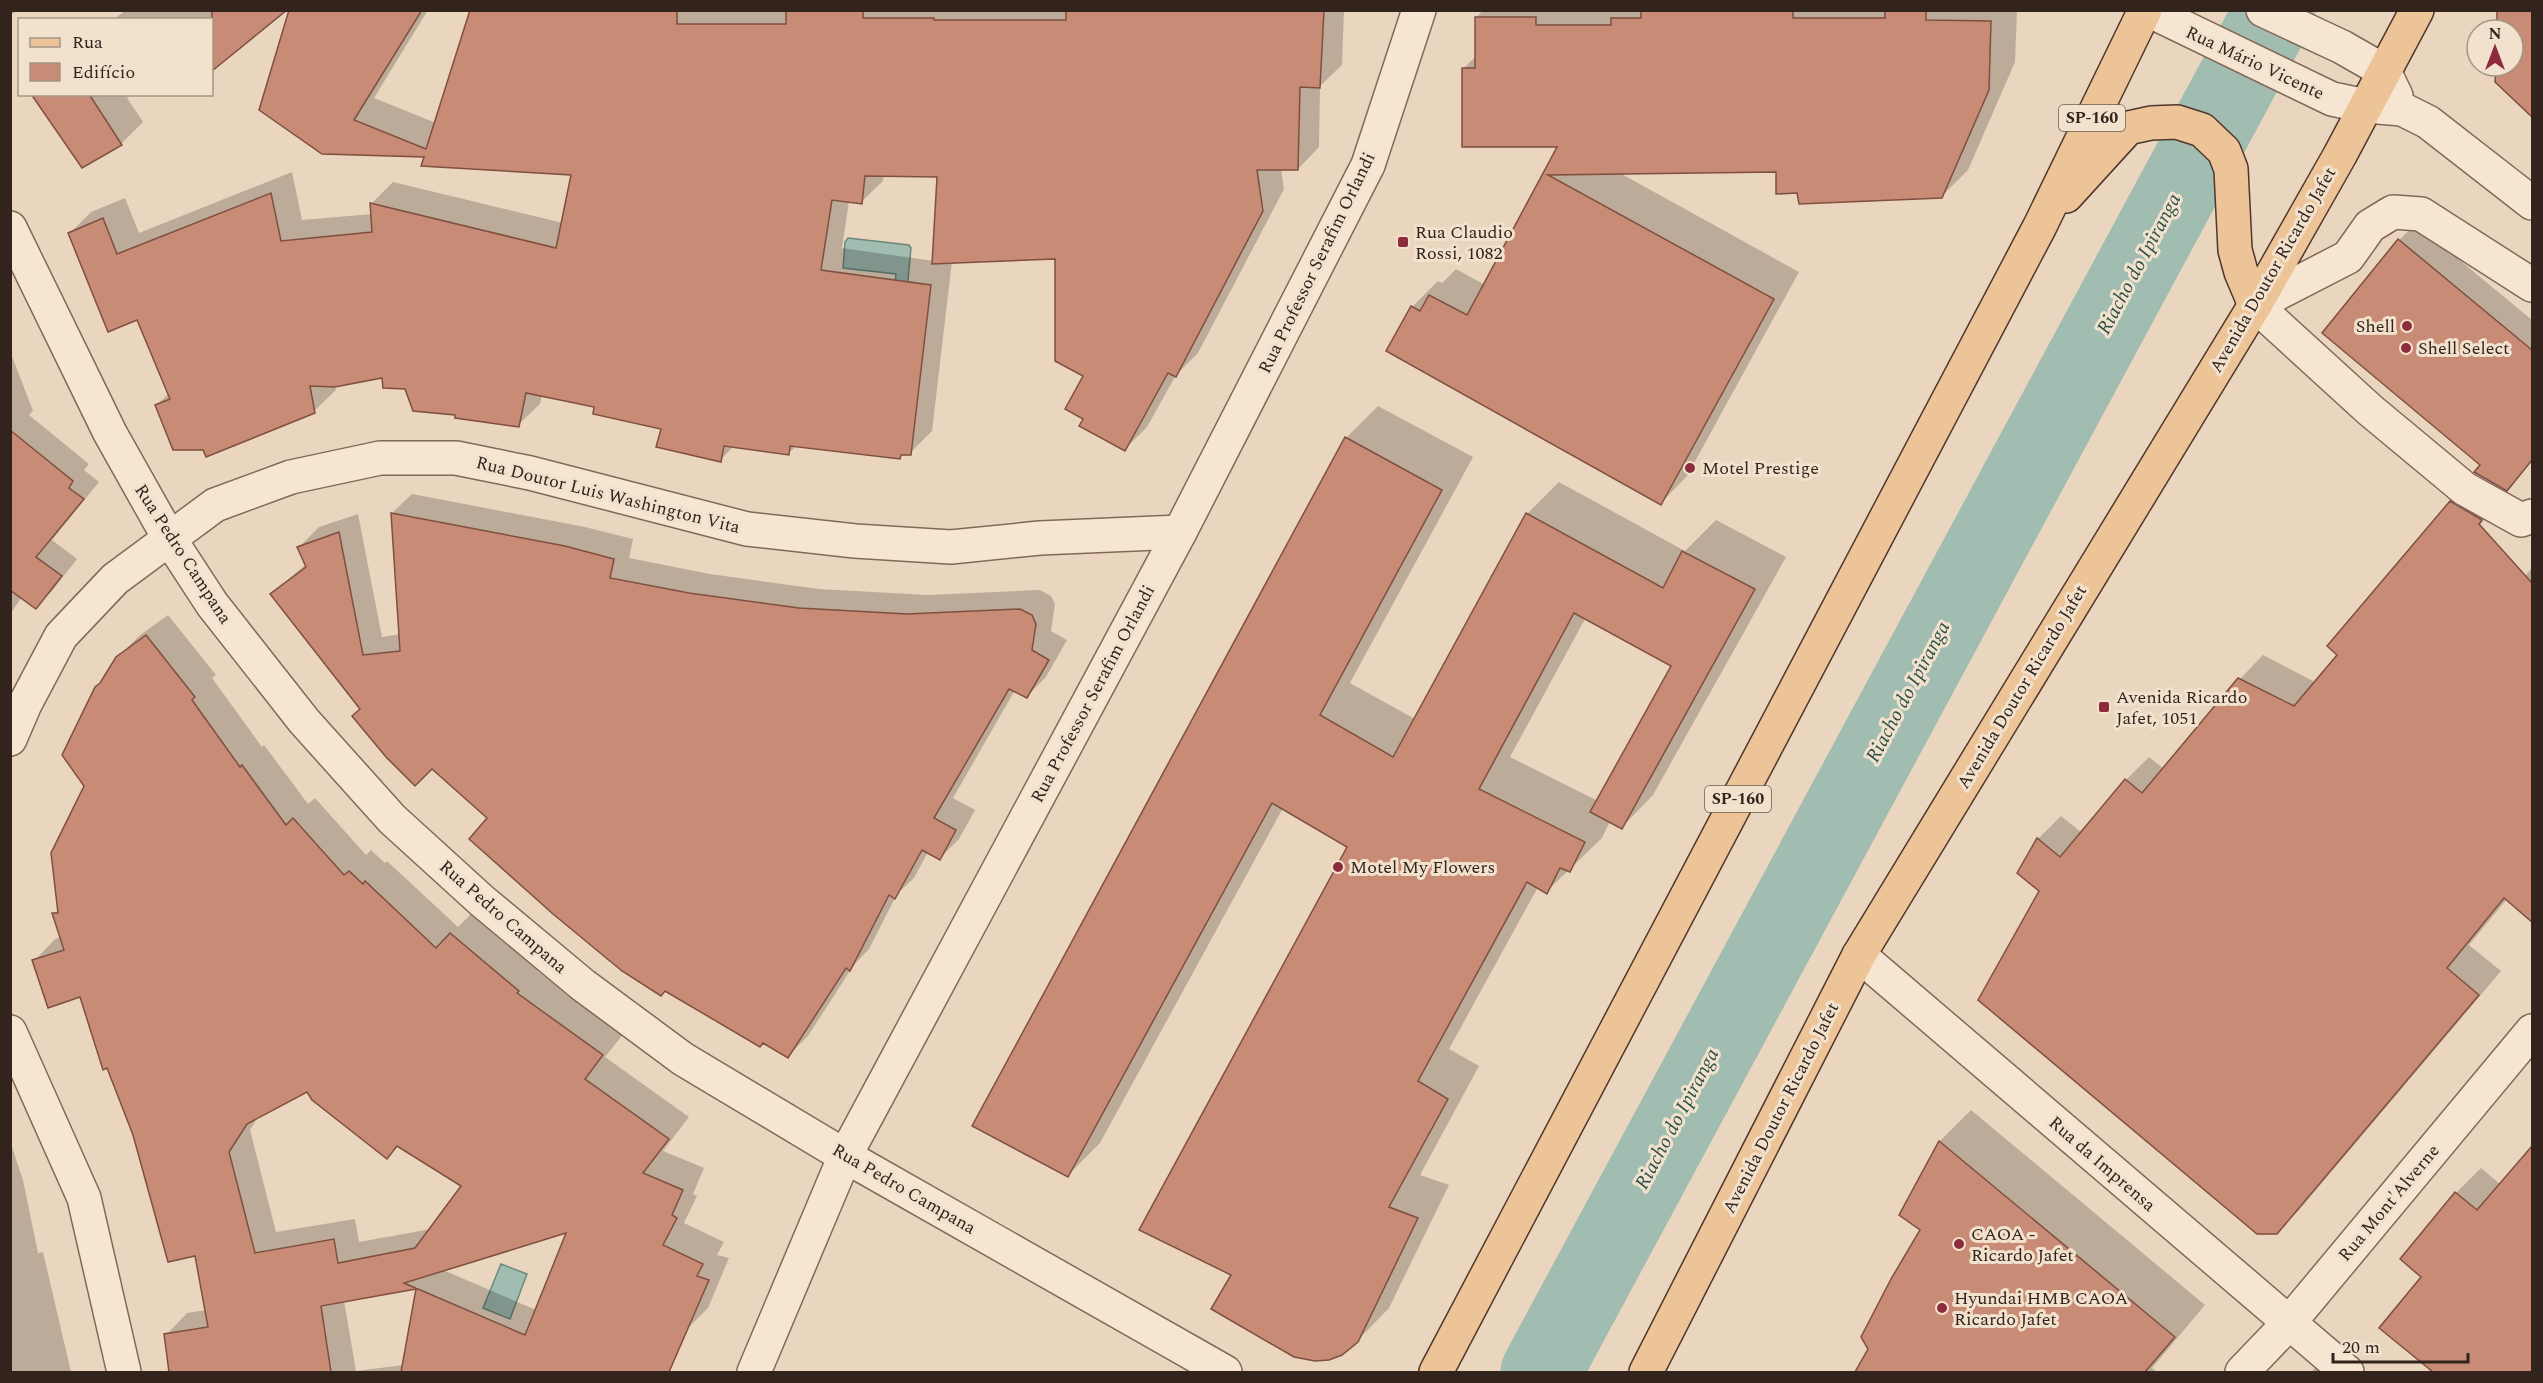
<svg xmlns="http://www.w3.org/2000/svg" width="2543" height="1383" viewBox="0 0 2543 1383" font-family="Spectral,serif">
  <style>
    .water { fill: #a1bcb0; stroke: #6a897c; stroke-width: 1.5 }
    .shadow { fill: #0003; fill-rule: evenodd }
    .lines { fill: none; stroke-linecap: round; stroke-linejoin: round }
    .river { stroke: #a1bcb0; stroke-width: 81 }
    .building { fill: #c78b76; stroke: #7f4f40; stroke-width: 1.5; fill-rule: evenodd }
    .minor-casing { stroke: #826858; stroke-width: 36 }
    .major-casing { stroke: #4f372d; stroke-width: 36 }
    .minor { stroke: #f6e5d1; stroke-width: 33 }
    .major { stroke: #edc497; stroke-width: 33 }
    .poi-dot { fill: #8d2c3c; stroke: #f2e2cd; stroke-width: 2 }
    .labels { text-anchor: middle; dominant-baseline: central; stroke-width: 6; stroke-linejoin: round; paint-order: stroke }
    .shield { fill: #f2e2cd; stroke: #6c5c51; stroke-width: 1.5 }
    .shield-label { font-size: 16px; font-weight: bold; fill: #32231c }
    .street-label { font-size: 18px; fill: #32231c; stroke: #f2e2cd }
    .poi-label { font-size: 18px; fill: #32231c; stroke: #f2e2cd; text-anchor: start }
    .water-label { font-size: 20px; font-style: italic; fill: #2c5149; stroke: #f2e2cd }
  </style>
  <rect width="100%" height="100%" fill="#ead6be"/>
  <!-- water -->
  <g class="water">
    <path d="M848 238 909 245 911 248 907 290 894 289 896 274 843 268 845 242Z"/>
    <path d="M501 1264 527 1274 510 1319 483 1308Z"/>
  </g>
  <!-- shadow -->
  <g class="shadow">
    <path d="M10 10H19L10 15Z"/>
    <path d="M126 10H285L212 69V20H113Z"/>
    <path d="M291 10H428L374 98 436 123 472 10H1344L1342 65 1320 86 1319 147 1298 169 1281 168 1284 189 1198 353 1176 375 1147 427 1125 449 1085 418V376L1056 258 952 261 932 431 910 453H904L899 458 797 445 788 454 734 446 720 460 662 428 596 406 542 395 540 404 518 425 457 414 384 377 335 385 336 390 314 411 204 449 156 406 169 393 138 318 69 234 91 212 125 198 139 233 292 172 302 220 372 214 371 204 393 182 563 223 573 174 426 156 322 152ZM884 175 939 176 934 261 842 248 849 201 861 202 883 181Z"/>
    <path d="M1483 10H2017L2015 62 1968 170 1941 197 1798 192 1778 170 1618 172 1799 272 1687 476 1661 503 1412 307 1438 281 1442 283 1456 269 1485 285 1560 146 1464 68 1476 56V18Z"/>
    <path d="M2499 10H2532V115L2497 81V66H2513V30H2498Z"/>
    <path d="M33 94H133L127 98 143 122 121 144 83 166Z"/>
    <path d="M2416 224 2532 320V461L2507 489 2482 465 2399 240Z"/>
    <path d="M10 351 33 411 29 415 89 464 84 470 99 482 52 540 77 559 52 591 36 607 22 597 10 614Z"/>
    <path d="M1378 406 1473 457 1350 683 1415 719 1527 514 1559 482 1685 551 1716 520 1786 557 1653 795 1621 828 1610 821 1602 838 1546 892 1538 887 1449 1049 1479 1066 1420 1175 1449 1185 1389 1308 1357 1341 1233 1274 1349 846 1283 808 1100 1143 1068 1175 974 1125 1346 438ZM1586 617 1673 665 1598 801 1510 757Z"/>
    <path d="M2474 479 2504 496 2405 614 2454 656 2532 568V879L2510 901 2507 899 2469 945 2501 971 2300 1209 2276 1233 2041 891 2019 872 2038 839 2061 816 2082 833 2126 780 2149 757 2164 769 2240 679 2263 655 2315 682 2339 654 2451 502Z"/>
    <path d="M412 494 585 527 633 539 629 558 710 574 819 589 928 595 1040 590 1051 596 1055 604 1051 631 1067 640 1046 677 1026 697 1015 690 953 798 975 810 959 839 940 858 928 852 914 878 897 894 869 949 853 966 808 1036 788 1056 489 818 272 594 306 564 299 547 319 527 358 514 382 637 400 634 392 513Z"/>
    <path d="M168 615 216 675 212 678 262 747 264 745 308 804 315 798 366 855 371 850 385 863 387 861 458 927 472 913 539 969 537 971 624 1033 605 1057 689 1117 663 1151 704 1168 693 1194 697 1196 684 1223 724 1242 717 1255 729 1258 708 1308 687 1329 673 1361 662 1372H171L166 1335 187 1313 206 1310 196 1254 135 1134 81 995 34 961 55 939 61 937 54 914 59 909 86 785 104 680 117 658 139 636ZM308 1090 387 1157 398 1145 463 1186 431 1229 359 1242 355 1219 276 1232 250 1130 258 1117ZM568 1231 536 1310 443 1270ZM418 1287 404 1365 356 1371 344 1301Z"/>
    <path d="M1971 1110 2205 1305 2152 1368 2157 1372H1856L1870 1349 1922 1230 1901 1214 1940 1141Z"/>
    <path d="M10 1141 23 1180 38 1253 43 1252 71 1372H10Z"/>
    <path d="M2532 1149V1372H2435L2382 1328 2424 1277 2456 1193 2481 1168 2500 1184Z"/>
    <path d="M2319 1364 2328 1372H2311Z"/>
  </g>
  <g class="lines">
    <!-- river -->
    <path class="river" d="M1541 1372 2275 10"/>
  </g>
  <!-- building -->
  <g class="building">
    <path d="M212 10H287L212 71Z"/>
    <path d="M289 10H422L354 120 426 149 470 10H677V24H786V10H863V18H934V20H1066V10H1324L1320 88 1300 87 1298 170H1257L1263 211 1176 377 1168 373 1125 451 1079 426 1083 419 1065 409 1083 376 1055 361V259L932 264 937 177 865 176 862 204 832 200 821 270 931 285 911 455H901L900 459 790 446 789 455 724 446 721 462 656 447 661 429 593 414 594 407 526 393 519 427 455 418V415L413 411 405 389 383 388 382 378 335 387 310 386 315 413 206 457 203 450H173L155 405 170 399 137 320 108 332 68 233 103 218 117 254 271 193 281 241 372 232 370 203 556 248 571 175 421 166 424 157 322 154 259 110Z"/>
    <path d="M1641 10H1793V18H1885V10H1926V20L1991 21 1989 90 1942 198 1799 204 1797 193 1776 194V172L1548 175 1774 299 1661 505 1386 351 1411 306 1420 311 1429 295 1467 315 1557 147H1462V68H1475V17H1536V25H1611V18H1641Z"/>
    <path d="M2497 10H2532V117L2495 82 2496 66H2513V30H2497Z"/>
    <path d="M31 94H89L122 145 82 168Z"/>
    <path d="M2398 239 2532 350V460L2507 491 2474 472 2480 465 2322 333Z"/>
    <path d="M10 430 73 481 69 488 84 499 36 557 62 576 36 609 10 590Z"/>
    <path d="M1345 437 1442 490 1320 715 1393 757 1526 513 1663 588 1682 551 1755 589 1622 829 1590 812 1671 666 1574 613 1479 789 1585 842 1570 872 1560 868 1547 894 1527 882 1418 1081 1448 1099 1389 1207 1418 1218 1358 1342 1342 1355 1329 1360 1315 1361 1294 1357 1211 1309 1231 1275 1139 1230 1347 847 1272 803 1068 1177 972 1126Z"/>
    <path d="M2450 501 2482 520 2479 524 2532 583V922L2504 898 2447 968 2479 995 2277 1234H2257L1978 1000 2039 891 2017 873 2037 838 2060 857 2125 779 2142 793 2238 678 2294 706 2337 655 2327 646Z"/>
    <path d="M391 513 565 546 614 559 610 578 689 593 799 608 907 614 1020 609 1032 615 1036 624 1032 650 1049 660 1027 698 1009 689 934 818 956 830 940 860 922 850 895 899 889 895 850 971 846 968 788 1058 763 1043 760 1047 665 991 661 996 622 971 553 914 469 839 487 818 432 769 415 786 386 757 352 716 360 709 270 594 306 567 297 547 339 532 363 655 400 651Z"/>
    <path d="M146 635 195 697 192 700 240 767 242 765 286 825 293 818 344 875 349 871 363 884 365 881 436 948 450 933 519 991 517 993 603 1055 585 1079 669 1139 643 1173 683 1190 672 1215 677 1218 663 1245 703 1264 697 1276 709 1280 669 1372H401L416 1289 321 1306 331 1372H169L164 1334 208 1327 195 1256 168 1262 133 1135 107 1068 103 1070 80 997 48 1008 32 960 64 950 52 913H58L51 853 84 786 62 755 95 687 100 683 116 657ZM307 1092 312 1100 387 1159 397 1146 461 1186 415 1248 338 1263 334 1239 255 1253 229 1152 247 1124ZM566 1233 525 1335 404 1283 466 1264Z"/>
    <path d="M1939 1141 2175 1337 2145 1372H1855L1868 1349 1861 1337 1891 1279 1920 1230 1899 1215Z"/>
    <path d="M2532 1146V1372H2433L2379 1328 2421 1277 2400 1259 2455 1192 2477 1210Z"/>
  </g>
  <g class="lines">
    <defs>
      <g id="minor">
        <path d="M2148 10 2332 99 2366 106 2402 109 2428 122 2532 203"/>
        <path d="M2263 10 2342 47 2384 71 2396 96"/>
        <path d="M10 228 110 433 169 538 212 604 304 721 392 819 481 900 583 985 683 1059 845 1156 1225 1372"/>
        <path d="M2532 285 2421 214 2393 212 2370 226 2348 257 2255 305 2370 410 2465 489 2521 520 2532 516"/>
        <path d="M10 739 25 704 61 636 115 579 215 505 291 477 380 458H456L530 473 747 529 855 541 951 547 1040 538 1180 532"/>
        <path d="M1859 955 2347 1372"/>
        <path d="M10 1032 84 1198 124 1372"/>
        <path d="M754 1372 845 1156 1180 532 1368 165 1419 10"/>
        <path d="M2242 1372 2288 1324 2532 1031"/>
      </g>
      <g id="major">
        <path d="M2066 196 2128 128 2151 123 2177 122 2202 130 2224 151 2231 169 2235 250 2241 272 2255 305"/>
        <path d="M1436 1372 2040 226 2145 10"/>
        <path d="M1646 1372 1859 955 2255 305 2340 155 2417 10"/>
      </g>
    </defs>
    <!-- minor casing -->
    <use href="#minor" class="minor-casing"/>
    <!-- major casing -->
    <use href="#major" class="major-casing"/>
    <!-- minor -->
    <use href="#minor" class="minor"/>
    <!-- major -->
    <use href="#major" class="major"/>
  </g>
  <!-- markers -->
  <g class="poi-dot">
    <rect x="1397" y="236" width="12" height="12" rx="3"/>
    <circle cx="2407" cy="326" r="6"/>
    <circle cx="2406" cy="348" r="6"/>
    <circle cx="1690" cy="468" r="6"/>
    <rect x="2098" y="701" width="12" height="12" rx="3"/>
    <circle cx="1338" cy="867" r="6"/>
    <circle cx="1959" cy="1244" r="6"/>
    <circle cx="1942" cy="1308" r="6"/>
  </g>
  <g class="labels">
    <!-- shield labels -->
    <g class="shield">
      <rect x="2059" y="105" width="66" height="26" rx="4.5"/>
      <rect x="1705" y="786" width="66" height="26" rx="4.5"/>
    </g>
    <g class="shield-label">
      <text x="2092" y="118">SP-160</text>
      <text x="1738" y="799">SP-160</text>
    </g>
    <!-- street labels -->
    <g class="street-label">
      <text transform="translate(2255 63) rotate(25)">Rua Mário Vicente</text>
      <text transform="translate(1317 263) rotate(-64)">Rua Professor Serafim Orlandi</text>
      <text transform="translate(2273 270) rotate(-60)">Avenida Doutor Ricardo Jafet</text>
      <text transform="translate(608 495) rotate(14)">Rua Doutor Luis Washington Vita</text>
      <text transform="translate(183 554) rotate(57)">Rua Pedro Campana</text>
      <text transform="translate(2022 687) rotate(-59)">Avenida Doutor Ricardo Jafet</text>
      <text transform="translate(1093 694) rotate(-62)">Rua Professor Serafim Orlandi</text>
      <text transform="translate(503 917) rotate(41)">Rua Pedro Campana</text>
      <text transform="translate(1781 1108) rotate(-63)">Avenida Doutor Ricardo Jafet</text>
      <text transform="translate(2102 1164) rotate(41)">Rua da Imprensa</text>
      <text transform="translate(904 1189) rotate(30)">Rua Pedro Campana</text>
      <text transform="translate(2389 1203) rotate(-50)">Rua Mont'Alverne</text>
    </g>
    <!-- poi labels -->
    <g class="poi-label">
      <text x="1415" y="232">Rua Claudio<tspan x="1415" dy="21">Rossi, 1082</tspan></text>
      <text x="2395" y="326" text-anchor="end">Shell</text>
      <text x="2418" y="348">Shell Select</text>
      <text x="1702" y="468">Motel Prestige</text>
      <text x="2116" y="697">Avenida Ricardo<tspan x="2116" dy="21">Jafet, 1051</tspan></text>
      <text x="1350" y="867">Motel My Flowers</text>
      <text x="1971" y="1234">CAOA -<tspan x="1971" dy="21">Ricardo Jafet</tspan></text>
      <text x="1954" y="1298">Hyundai HMB CAOA<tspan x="1954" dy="21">Ricardo Jafet</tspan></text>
    </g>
    <!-- water labels -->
    <g class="water-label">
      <text transform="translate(2139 264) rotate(-62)">Riacho do Ipiranga</text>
      <text transform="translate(1908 692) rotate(-62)">Riacho do Ipiranga</text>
      <text transform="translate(1677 1119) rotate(-62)">Riacho do Ipiranga</text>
    </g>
  </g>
  <!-- border -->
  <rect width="2543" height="1383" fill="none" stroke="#32231c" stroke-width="24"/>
  <!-- legend -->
  <rect x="18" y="18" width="195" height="78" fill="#f2e2cd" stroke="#a59686" stroke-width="1.5"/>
  <rect x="30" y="38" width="30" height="9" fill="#edc497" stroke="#a59686" stroke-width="1.5"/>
  <text x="72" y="48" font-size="18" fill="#32231c">Rua</text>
  <rect x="30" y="63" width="30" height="18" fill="#c78b76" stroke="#a59686" stroke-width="1.5"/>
  <text x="72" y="78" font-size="18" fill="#32231c">Edifício</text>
  <!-- north arrow -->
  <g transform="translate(2495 48)"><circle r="28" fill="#f2e2cd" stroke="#a59686" stroke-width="1.5"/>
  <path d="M0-4.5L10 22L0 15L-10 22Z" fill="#8d2c3c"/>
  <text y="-9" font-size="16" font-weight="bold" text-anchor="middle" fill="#32231c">N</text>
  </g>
  <!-- scale -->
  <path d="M2333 1353v9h135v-9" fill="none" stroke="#32231c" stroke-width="3"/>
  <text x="2342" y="1353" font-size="18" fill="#32231c" stroke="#f2e2cd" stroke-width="4.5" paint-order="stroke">20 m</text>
</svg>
